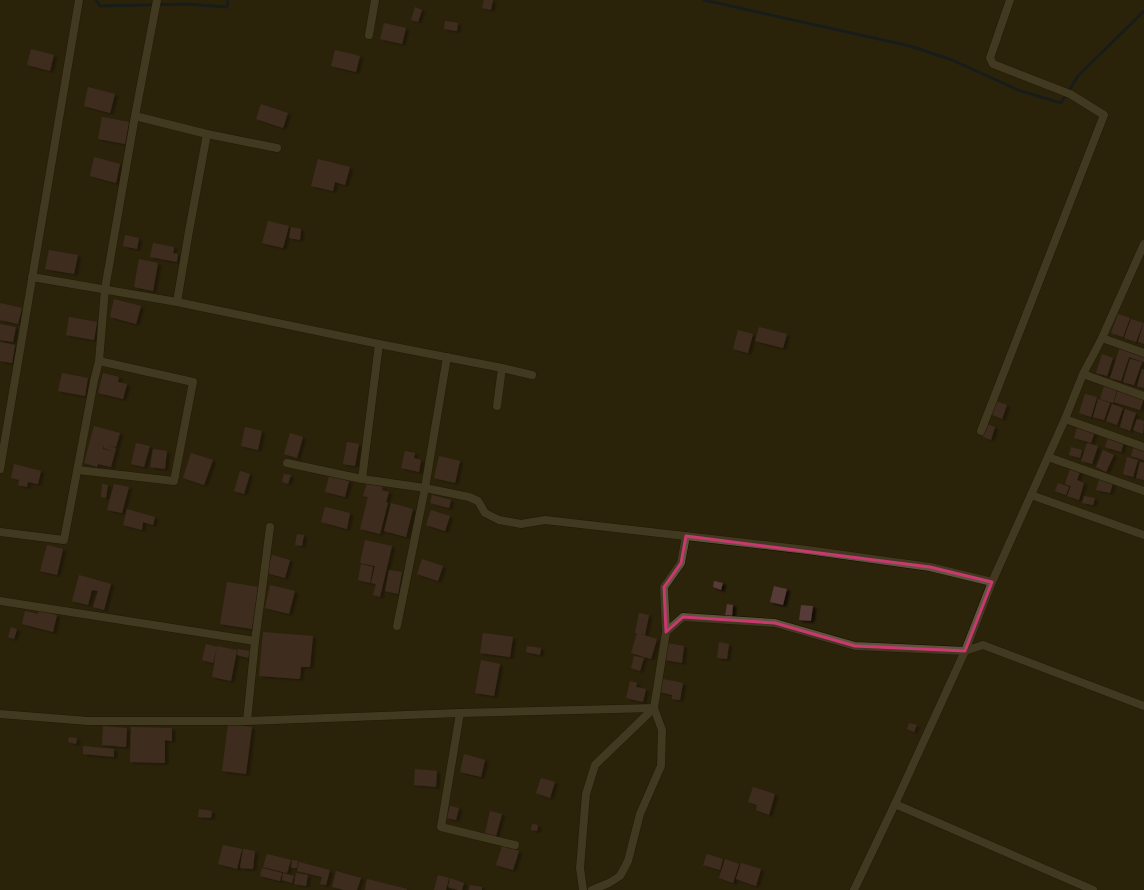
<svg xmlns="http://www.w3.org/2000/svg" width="1144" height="890" viewBox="0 0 1144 890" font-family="'IBM Plex Serif',serif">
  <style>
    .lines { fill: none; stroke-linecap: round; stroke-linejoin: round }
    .stream { stroke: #00172a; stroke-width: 3 }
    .building { fill: #563a38; filter: url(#shadow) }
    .street-casing { stroke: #140c00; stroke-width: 9 }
    .street { stroke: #5e543c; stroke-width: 8 }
    .marked { fill: none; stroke: #c9386f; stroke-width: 3; stroke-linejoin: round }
  </style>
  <defs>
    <filter id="shadow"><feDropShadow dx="3.5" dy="2" stdDeviation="1" flood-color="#0009"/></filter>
  </defs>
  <rect width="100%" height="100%" fill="#2c230b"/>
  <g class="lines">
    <!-- stream -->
    <g class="stream">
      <path d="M96 0 100 6 187 4 227 7 228 0"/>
      <path d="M704 0 910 46 952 60 1018 90 1061 103 1078 76 1144 11"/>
    </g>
  </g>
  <!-- building -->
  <g class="building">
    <path d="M484 0H493L491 10 482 8Z"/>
    <path d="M415 7 422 10 418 22 411 20Z"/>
    <path d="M445 21 458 23 457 31 444 29Z"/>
    <path d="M384 23 406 28 402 44 380 39Z"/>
    <path d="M31 49 54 55 50 71 27 65Z"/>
    <path d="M335 50 360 56 356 72 331 66Z"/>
    <path d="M88 87 115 94 110 113 84 106Z"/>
    <path d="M261 104 288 113 283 128 256 119Z"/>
    <path d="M102 117 129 122 125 144 98 139Z"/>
    <path d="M94 157 120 164 116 183 90 176Z"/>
    <path d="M318 159 350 167 345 185 335 182 333 191 311 186Z"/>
    <path d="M268 221 289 226 283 248 262 243Z"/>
    <path d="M291 227 301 229 300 240 289 238Z"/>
    <path d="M125 235 139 238 137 249 123 246Z"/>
    <path d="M153 243 174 247 173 253 178 254 177 262 150 257Z"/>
    <path d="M49 250 78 255 74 274 45 269Z"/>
    <path d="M139 259 158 263 153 291 134 287Z"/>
    <path d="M114 299 141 306 136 324 110 317Z"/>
    <path d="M0 303 22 308 18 324 0 320Z"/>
    <path d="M1118 314 1130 318 1123 337 1111 333Z"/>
    <path d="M69 317 97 322 94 340 66 335Z"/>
    <path d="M1131 319 1143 323 1136 342 1124 338Z"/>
    <path d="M1144 322V344L1138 342Z"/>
    <path d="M0 324 16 327 13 342 0 340Z"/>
    <path d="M759 327 787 334 783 348 755 341Z"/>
    <path d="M738 330 753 334 748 353 733 349Z"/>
    <path d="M0 342 15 345 12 363 0 361Z"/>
    <path d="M1120 347 1144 355V362L1129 357 1121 381 1110 378Z"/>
    <path d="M1102 354 1113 358 1107 376 1096 373Z"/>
    <path d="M1130 359 1142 362 1134 385 1123 382Z"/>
    <path d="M1142 369 1144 370V388L1137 386Z"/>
    <path d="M62 373 88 378 85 396 58 391Z"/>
    <path d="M103 373 119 377 118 382 127 384 123 399 98 393Z"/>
    <path d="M1104 386 1117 390 1113 403 1100 399Z"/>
    <path d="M1118 390 1144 398 1140 410 1114 402Z"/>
    <path d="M1085 394 1097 397 1091 417 1079 413Z"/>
    <path d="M1098 399 1110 403 1104 420 1093 417Z"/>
    <path d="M996 401 1007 405 1002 419 991 414Z"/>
    <path d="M1112 404 1123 408 1117 425 1106 421Z"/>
    <path d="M1125 409 1136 413 1130 431 1120 427Z"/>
    <path d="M1137 419 1144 421 1143 434 1133 430Z"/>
    <path d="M987 424 995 427 991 440 983 437Z"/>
    <path d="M94 426 120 433 116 447 107 445 116 448 115 452 104 448V444L103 449 115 452 111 467 98 464 97 467 84 463Z"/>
    <path d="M245 427 262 431 258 450 241 446Z"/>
    <path d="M1077 427 1095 431 1091 443 1074 438Z"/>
    <path d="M290 433 303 437 297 458 284 454Z"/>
    <path d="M1108 437 1124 442 1121 452 1105 447Z"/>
    <path d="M347 442 359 444 355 466 343 464Z"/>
    <path d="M136 443 150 446 144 467 131 464Z"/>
    <path d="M1087 443 1098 446 1092 464 1081 461Z"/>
    <path d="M1134 446 1144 449V460L1131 456Z"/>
    <path d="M1071 447 1082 450 1080 458 1069 455Z"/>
    <path d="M153 449 167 451 165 469 150 467Z"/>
    <path d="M1103 450 1114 455 1106 472 1096 467Z"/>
    <path d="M405 451 415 453 414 458 421 460 419 472 401 468Z"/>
    <path d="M191 453 213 460 204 485 183 478Z"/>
    <path d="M439 456 460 461 455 483 434 478Z"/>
    <path d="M1127 457 1138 460 1133 477 1123 474Z"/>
    <path d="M1140 462 1144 463V480L1136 478Z"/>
    <path d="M14 464 41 471 38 484 28 482 27 487 18 485 19 480 11 478Z"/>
    <path d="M1070 469 1080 472 1077 480 1084 483 1079 500 1067 496 1071 486 1065 484Z"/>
    <path d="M240 471 250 474 244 494 234 491Z"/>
    <path d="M284 474 291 475 288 484 282 482Z"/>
    <path d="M329 476 349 481 345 497 325 492Z"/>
    <path d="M1099 480 1113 483 1110 493 1096 490Z"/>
    <path d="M367 483 383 487 382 490 389 492 386 502 388 503 380 534 360 529 368 497 363 496Z"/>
    <path d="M1058 483 1069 487 1066 495 1055 491Z"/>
    <path d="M102 484 108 485 106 498 101 497Z"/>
    <path d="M114 484 129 487 122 513 107 510Z"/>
    <path d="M432 495 451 500 449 508 430 503Z"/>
    <path d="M1084 496 1095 498 1093 505 1082 503Z"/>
    <path d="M391 503 413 509 406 537 384 531Z"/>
    <path d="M325 507 350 513 347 529 321 522Z"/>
    <path d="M127 509 155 517 153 525 143 522 142 530 123 525Z"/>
    <path d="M431 510 450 516 445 531 426 525Z"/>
    <path d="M297 534 304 535 302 546 295 545Z"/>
    <path d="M365 540 392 546 380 597 373 595 376 584 371 583 375 566 360 563Z"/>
    <path d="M47 545 63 549 57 575 40 571Z"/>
    <path d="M272 555 290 560 285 578 267 573Z"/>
    <path d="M422 559 443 566 438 581 417 574Z"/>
    <path d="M361 564 373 567 370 583 358 580Z"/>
    <path d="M389 570 402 572 398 594 385 591Z"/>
    <path d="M79 575 111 584 104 610 93 607 98 591 92 590 88 605 72 601Z"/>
    <path d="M714 581 723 583 721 590 713 587Z"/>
    <path d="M227 582 258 587 252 629 220 624Z"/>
    <path d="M270 585 295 591 289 614 265 608Z"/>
    <path d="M774 586 787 589 783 605 770 602Z"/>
    <path d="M727 604 733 605 732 617 725 616Z"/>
    <path d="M801 605 813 606 811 621 799 620Z"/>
    <path d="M38 610 57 615 53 632 22 624 25 611 38 614Z"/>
    <path d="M639 613 649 615 645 635 635 633Z"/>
    <path d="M11 627 17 629 14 639 8 637Z"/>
    <path d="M263 632 313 636 310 667H301L300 679 259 676Z"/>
    <path d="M483 633 513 637 510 657 480 653Z"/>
    <path d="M637 633 657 639 651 659 631 653Z"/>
    <path d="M719 642 729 644 727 659 717 658Z"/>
    <path d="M667 643 684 646 682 663 665 660Z"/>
    <path d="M206 644 217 647 213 663 202 660Z"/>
    <path d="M217 646 237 650 231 681 212 677Z"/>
    <path d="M527 646 541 648 540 655 526 652Z"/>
    <path d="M238 649 250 651 248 658 237 655Z"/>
    <path d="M634 656 644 658 640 671 631 668Z"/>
    <path d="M481 660 500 664 494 696 475 693Z"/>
    <path d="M663 679 683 683 680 700 672 699V695L660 692Z"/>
    <path d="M630 681 637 683 636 687 646 689 643 702 626 698Z"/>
    <path d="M909 723 917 725 914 732 907 729Z"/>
    <path d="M228 724 252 727 246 774 222 771Z"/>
    <path d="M103 726 127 728 126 747 102 745Z"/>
    <path d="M131 727 172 728V741L165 740V763L130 762Z"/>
    <path d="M69 737 77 738 76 744 68 742Z"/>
    <path d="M83 746 114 749V757L83 754Z"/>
    <path d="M464 754 485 760 481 777 460 772Z"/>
    <path d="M415 769 437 771 436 787 414 785Z"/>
    <path d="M541 778 555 782 550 798 536 793Z"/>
    <path d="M753 787 775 794 769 815 756 810 757 805 748 802Z"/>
    <path d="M450 806 459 808 456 820 447 818Z"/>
    <path d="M199 809 212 811 211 818 198 817Z"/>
    <path d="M490 811 502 814 496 836 485 833Z"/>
    <path d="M532 824 538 825 537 831 531 830Z"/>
    <path d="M223 845 242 849 237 869 218 864Z"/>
    <path d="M502 846 519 851 513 870 496 865Z"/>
    <path d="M243 849 255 851 253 869 240 868Z"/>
    <path d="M267 854 291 860 287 873 263 867Z"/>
    <path d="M707 854 723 859 720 870 703 865Z"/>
    <path d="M725 859 739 864 733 883 719 878Z"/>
    <path d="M292 860 298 861 297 868H291Z"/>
    <path d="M299 862 330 870 326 885 320 884 322 877 297 871Z"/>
    <path d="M741 863 761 869 756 886 736 879Z"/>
    <path d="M262 868 282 873 280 881 260 876Z"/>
    <path d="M336 871 361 878 357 890H344L332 887Z"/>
    <path d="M283 873 294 876 292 883 282 880Z"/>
    <path d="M296 873 308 875 306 886 294 884Z"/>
    <path d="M438 875 449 878 446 890H434Z"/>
    <path d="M450 878 464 883 462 890H458L448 887Z"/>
    <path d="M367 879 407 889V890H365Z"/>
    <path d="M470 885 482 887V890H469Z"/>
  </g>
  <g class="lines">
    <defs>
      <g id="street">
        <path d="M369 35 375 0"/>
        <path d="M135 116 207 134 189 231 177 302"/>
        <path d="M207 134 277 148"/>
        <path d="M32 277 177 302 379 344 502 368 532 375"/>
        <path d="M1102 338 1144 353"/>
        <path d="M1083 374 1144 396"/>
        <path d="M497 406 502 368"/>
        <path d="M1065 419 1144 447"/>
        <path d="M981 431 1104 115 1070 94 993 64 990 58 1010 0"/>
        <path d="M1048 457 1144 491"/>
        <path d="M287 463 362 479 425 488 469 497 478 501 485 513 499 520 521 524 545 520 807 550 930 567 992 582"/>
        <path d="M0 469 79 0"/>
        <path d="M78 470 174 481 193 382 99 361"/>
        <path d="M362 479 379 344"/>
        <path d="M1031 495 1144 535"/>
        <path d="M0 532 64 540 94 381 99 361 105 289 135 116 157 0"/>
        <path d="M0 601 255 641"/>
        <path d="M397 626 425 488 447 357"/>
        <path d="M666 632 683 617 775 623 855 646 965 651 983 645 1144 706"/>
        <path d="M460 713 441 827 515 845"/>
        <path d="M0 714 88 721H247L255 641 263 582 270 527"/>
        <path d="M247 721 460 713 654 708 662 730 661 766 640 814 628 861 620 876 609 883 592 890"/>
        <path d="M895 804 1093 890"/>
        <path d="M583 890 580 868 586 794 595 765 654 708 666 632 664 587 681 563 686 536"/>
        <path d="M854 890 895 804 965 651 992 582 1065 419 1083 374 1102 338 1144 244"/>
      </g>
    </defs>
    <!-- street casing -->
    <use href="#street" class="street-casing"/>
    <!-- street -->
    <use href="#street" class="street"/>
  </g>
  <!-- marked area -->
  <path d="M0 0H1144V890H0ZM686 536 930 567 992 582 965 651 855 646 775 623 683 617 666 632 664 587 681 563Z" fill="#2c230b" fill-opacity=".55" fill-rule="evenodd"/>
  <path class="marked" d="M686 536 930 567 992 582 965 651 855 646 775 623 683 617 666 632 664 587 681 563Z"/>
</svg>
